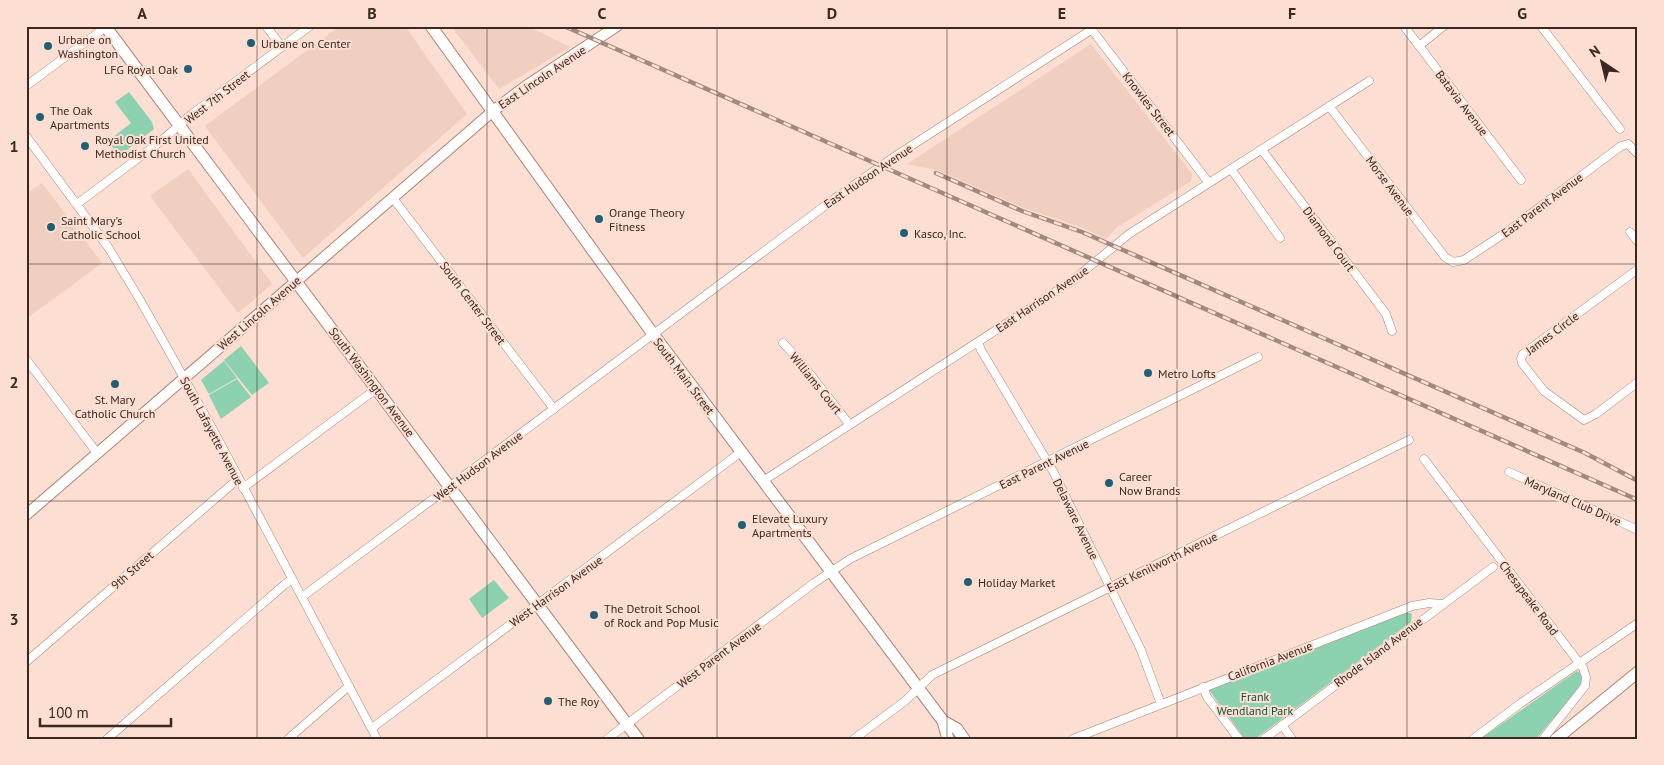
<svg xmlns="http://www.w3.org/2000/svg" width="1664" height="765" viewBox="0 0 1664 765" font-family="'PT Sans',sans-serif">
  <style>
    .built { fill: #f0cec0 }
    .green { fill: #8cd2b0 }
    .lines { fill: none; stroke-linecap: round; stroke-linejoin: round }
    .minor-casing { stroke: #b28472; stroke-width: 9 }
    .tertiary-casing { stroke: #b28472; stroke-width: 12 }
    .secondary-casing { stroke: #b28472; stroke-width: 13 }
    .minor { stroke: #fff; stroke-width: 8 }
    .tertiary { stroke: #fff; stroke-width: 10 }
    .secondary { stroke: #fff; stroke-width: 11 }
    .rail-casing { stroke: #a1897f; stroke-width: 4.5 }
    .rail { stroke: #fcded2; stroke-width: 2.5; stroke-dasharray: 8; stroke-linecap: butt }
    .grid { fill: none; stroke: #3a2821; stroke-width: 1; stroke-opacity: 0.55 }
    .poi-dot { fill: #1f6074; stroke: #fcded2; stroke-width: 2 }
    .labels { text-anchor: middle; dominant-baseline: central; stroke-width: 4; stroke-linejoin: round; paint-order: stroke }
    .poi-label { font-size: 12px; fill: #3a2821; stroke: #fcded2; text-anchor: start }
    .street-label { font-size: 12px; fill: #3a2821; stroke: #fcded2 }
    .park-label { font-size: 12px; fill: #105138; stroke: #fcded2 }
    .neatline { fill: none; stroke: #3a2821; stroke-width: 2 }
    .grid-label { font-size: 16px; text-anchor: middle; font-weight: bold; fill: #3a2821 }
  </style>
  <rect width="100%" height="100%" fill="#fcded2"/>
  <!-- built -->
  <g class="built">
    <path d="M340 26H405L467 114 303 258 205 126Z"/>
    <path d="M451 26H527L570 47 499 89Z"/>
    <path d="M1091 44 1192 174 1191 181 1116 228 1106 239 1083 228 1021 207 937 170 907 164Z"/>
    <path d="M188 169 272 284 238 313 150 196Z"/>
    <path d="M42 183 102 263 26 319V194Z"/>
  </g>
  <!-- green -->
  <g class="green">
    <path d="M129 92 152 122 154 129 119 156 108 141 131 123 115 102Z"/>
    <path d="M241 346 269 383 252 395 224 360Z"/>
    <path d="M224 361 237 378 209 394 201 380Z"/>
    <path d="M237 379 251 397 221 419 209 395Z"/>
    <path d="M494 580 509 598 482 618 469 599Z"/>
    <path d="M1407 612 1412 614 1411 622 1255 739H1245L1209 690Z"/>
    <path d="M1577 671C1584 674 1582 682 1579 688L1536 739H1480Z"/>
  </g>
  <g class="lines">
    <defs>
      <g id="minor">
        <path d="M266 26 282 47"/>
        <path d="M1089 26 1209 183"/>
        <path d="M1404 26 1521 180"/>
        <path d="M1541 26 1620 129"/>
        <path d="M1419 46 1444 26"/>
        <path d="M26 86 107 26"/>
        <path d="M1329 106 1445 257 1453 262 1464 260 1508 231 1621 146 1628 144 1638 154"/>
        <path d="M26 136 108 247 140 300 216 435 377 739"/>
        <path d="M1262 150 1386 314 1392 331"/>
        <path d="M1231 169 1280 238"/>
        <path d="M392 197 554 409"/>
        <path d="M77 204 161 141 192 114 310 26"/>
        <path d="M1630 232 1638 242"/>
        <path d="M1638 269 1523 354 1521 359 1522 363 1544 391 1584 420 1596 414 1638 382"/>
        <path d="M978 342 981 350 1053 471 1141 650 1161 704"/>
        <path d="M783 343 800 361 849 424"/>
        <path d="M26 359 97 453"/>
        <path d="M1424 459 1583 668 1586 677 1585 686 1543 739"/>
        <path d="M1509 472 1638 530"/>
        <path d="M763 481 1072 281 1129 234 1369 81"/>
        <path d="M243 488 376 389"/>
        <path d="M302 597 834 199 897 155 1091 30"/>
        <path d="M26 662 238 479"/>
        <path d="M1203 687 1207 697 1239 739"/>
        <path d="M1282 725 1292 739"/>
        <path d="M372 728 741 452"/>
        <path d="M107 739 284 585 292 579"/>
        <path d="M288 739 349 686"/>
        <path d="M607 739 814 583 850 559 1258 357"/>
        <path d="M854 739 905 701 932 675 1409 440"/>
        <path d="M1073 739 1412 606 1429 603 1442 604"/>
        <path d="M1264 739 1493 567"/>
        <path d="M1473 739 1521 703 1638 623"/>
      </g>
      <path id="tertiary" d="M26 515 493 111 526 86 617 26"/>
      <g id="secondary">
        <path d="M105 26 638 739"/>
        <path d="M431 26 653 334 943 721 957 729 964 739"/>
        <path d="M943 721 948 739"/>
        <path d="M1556 739 1638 672"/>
      </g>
    </defs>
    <!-- minor casing -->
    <use href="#minor" class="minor-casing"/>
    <!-- tertiary casing -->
    <use href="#tertiary" class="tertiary-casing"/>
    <!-- secondary casing -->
    <use href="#secondary" class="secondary-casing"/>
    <!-- minor -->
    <use href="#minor" class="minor"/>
    <!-- tertiary -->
    <use href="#tertiary" class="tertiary"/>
    <!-- secondary -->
    <use href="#secondary" class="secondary"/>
    <defs>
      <g id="rail">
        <path d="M564 26 1638 500"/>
        <path d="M936 173 1022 211 1082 232 1585 453 1638 481"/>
      </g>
    </defs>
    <!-- rail casing -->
    <use href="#rail" class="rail-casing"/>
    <!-- rail -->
    <use href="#rail" class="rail"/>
  </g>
  <!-- grid -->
  <path class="grid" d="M257 26V739M487 26V739M717 26V739M947 26V739M1177 26V739M1407 26V739M26 264H1638M26 501H1638"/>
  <!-- markers -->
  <g class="poi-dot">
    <circle cx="251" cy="43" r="5"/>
    <circle cx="48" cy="46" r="5"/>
    <circle cx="188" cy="69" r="5"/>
    <circle cx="40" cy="117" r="5"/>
    <circle cx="85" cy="146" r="5"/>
    <circle cx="599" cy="219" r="5"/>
    <circle cx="51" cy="227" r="5"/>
    <circle cx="904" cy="233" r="5"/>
    <circle cx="1148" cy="373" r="5"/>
    <circle cx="115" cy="384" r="5"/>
    <circle cx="1109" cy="483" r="5"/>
    <circle cx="742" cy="525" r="5"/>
    <circle cx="968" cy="582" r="5"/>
    <circle cx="594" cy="615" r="5"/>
    <circle cx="548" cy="701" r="5"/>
  </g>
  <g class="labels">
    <!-- poi labels -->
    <g class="poi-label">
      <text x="58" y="39">Urbane on<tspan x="58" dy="14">Washington</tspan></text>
      <text x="261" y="43">Urbane on Center</text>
      <text x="178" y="69" text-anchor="end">LFG Royal Oak</text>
      <text x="50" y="110">The Oak<tspan x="50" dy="14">Apartments</tspan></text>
      <text x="95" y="139">Royal Oak First United<tspan x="95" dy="14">Methodist Church</tspan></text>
      <text x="609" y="212">Orange Theory<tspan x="609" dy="14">Fitness</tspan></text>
      <text x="61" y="220">Saint Mary's<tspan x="61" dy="14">Catholic School</tspan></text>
      <text x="914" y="233">Kasco, Inc.</text>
      <text x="1158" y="373">Metro Lofts</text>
      <text x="115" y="399" text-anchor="middle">St. Mary<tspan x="115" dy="14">Catholic Church</tspan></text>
      <text x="1119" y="476">Career<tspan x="1119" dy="14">Now Brands</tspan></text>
      <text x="752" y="518">Elevate Luxury<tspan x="752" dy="14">Apartments</tspan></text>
      <text x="978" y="582">Holiday Market</text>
      <text x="604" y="608">The Detroit School<tspan x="604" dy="14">of Rock and Pop Music</tspan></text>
      <text x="558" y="701">The Roy</text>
    </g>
    <!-- street labels -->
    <g class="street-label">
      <text transform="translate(542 77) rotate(-34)">East Lincoln Avenue</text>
      <text transform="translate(217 97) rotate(-38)">West 7th Street</text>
      <text transform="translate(1462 103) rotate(53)">Batavia Avenue</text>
      <text transform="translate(1149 104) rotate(52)">Knowles Street</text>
      <text transform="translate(868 176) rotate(-34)">East Hudson Avenue</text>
      <text transform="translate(1390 186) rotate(53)">Morse Avenue</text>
      <text transform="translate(1542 205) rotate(-37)">East Parent Avenue</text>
      <text transform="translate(1329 239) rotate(53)">Diamond Court</text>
      <text transform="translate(1042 299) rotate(-34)">East Harrison Avenue</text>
      <text transform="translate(473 303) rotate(53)">South Center Street</text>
      <text transform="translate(259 313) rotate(-41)">West Lincoln Avenue</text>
      <text transform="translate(1552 333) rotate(-37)">James Circle</text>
      <text transform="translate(684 376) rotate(53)">South Main Street</text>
      <text transform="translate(372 382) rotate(53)">South Washington Avenue</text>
      <text transform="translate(816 383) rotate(51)">Williams Court</text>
      <text transform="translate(212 431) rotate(62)">South Lafayette Avenue</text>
      <text transform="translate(1044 464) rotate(-26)">East Parent Avenue</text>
      <text transform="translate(478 466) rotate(-37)">West Hudson Avenue</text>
      <text transform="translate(1573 501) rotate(24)">Maryland Club Drive</text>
      <text transform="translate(1076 519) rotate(64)">Delaware Avenue</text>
      <text transform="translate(1162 562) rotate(-26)">East Kenilworth Avenue</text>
      <text transform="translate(132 570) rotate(-41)">9th Street</text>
      <text transform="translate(556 591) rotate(-36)">West Harrison Avenue</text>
      <text transform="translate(1529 598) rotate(53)">Chesapeake Road</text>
      <text transform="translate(1378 652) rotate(-37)">Rhode Island Avenue</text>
      <text transform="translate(719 655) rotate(-37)">West Parent Avenue</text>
      <text transform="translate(1270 661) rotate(-21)">California Avenue</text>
    </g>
    <!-- park labels -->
    <g class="park-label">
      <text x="1255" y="696">Frank<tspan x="1255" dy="14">Wendland Park</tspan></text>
    </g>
  </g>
  <!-- border -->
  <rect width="1664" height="765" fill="none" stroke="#fcded2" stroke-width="55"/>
  <!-- north arrow -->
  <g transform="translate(1602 62) rotate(325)" stroke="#fcded2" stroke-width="4" paint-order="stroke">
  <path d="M0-4L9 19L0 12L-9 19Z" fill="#3a2821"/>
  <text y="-8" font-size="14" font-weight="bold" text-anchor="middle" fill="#3a2821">N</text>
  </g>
  <!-- scale -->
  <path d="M40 718v8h131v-8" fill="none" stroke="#3a2821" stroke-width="2.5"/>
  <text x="48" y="718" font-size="15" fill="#3a2821" stroke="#fcded2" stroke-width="4" paint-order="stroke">100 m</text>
  <rect x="28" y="28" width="1608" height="710" class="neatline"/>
  <g class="grid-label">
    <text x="142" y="19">A</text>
    <text x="372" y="19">B</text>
    <text x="602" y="19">C</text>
    <text x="832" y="19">D</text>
    <text x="1062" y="19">E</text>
    <text x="1292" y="19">F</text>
    <text x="1522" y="19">G</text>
    <text x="14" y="152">1</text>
    <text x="14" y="388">2</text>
    <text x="14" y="625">3</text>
  </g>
</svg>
